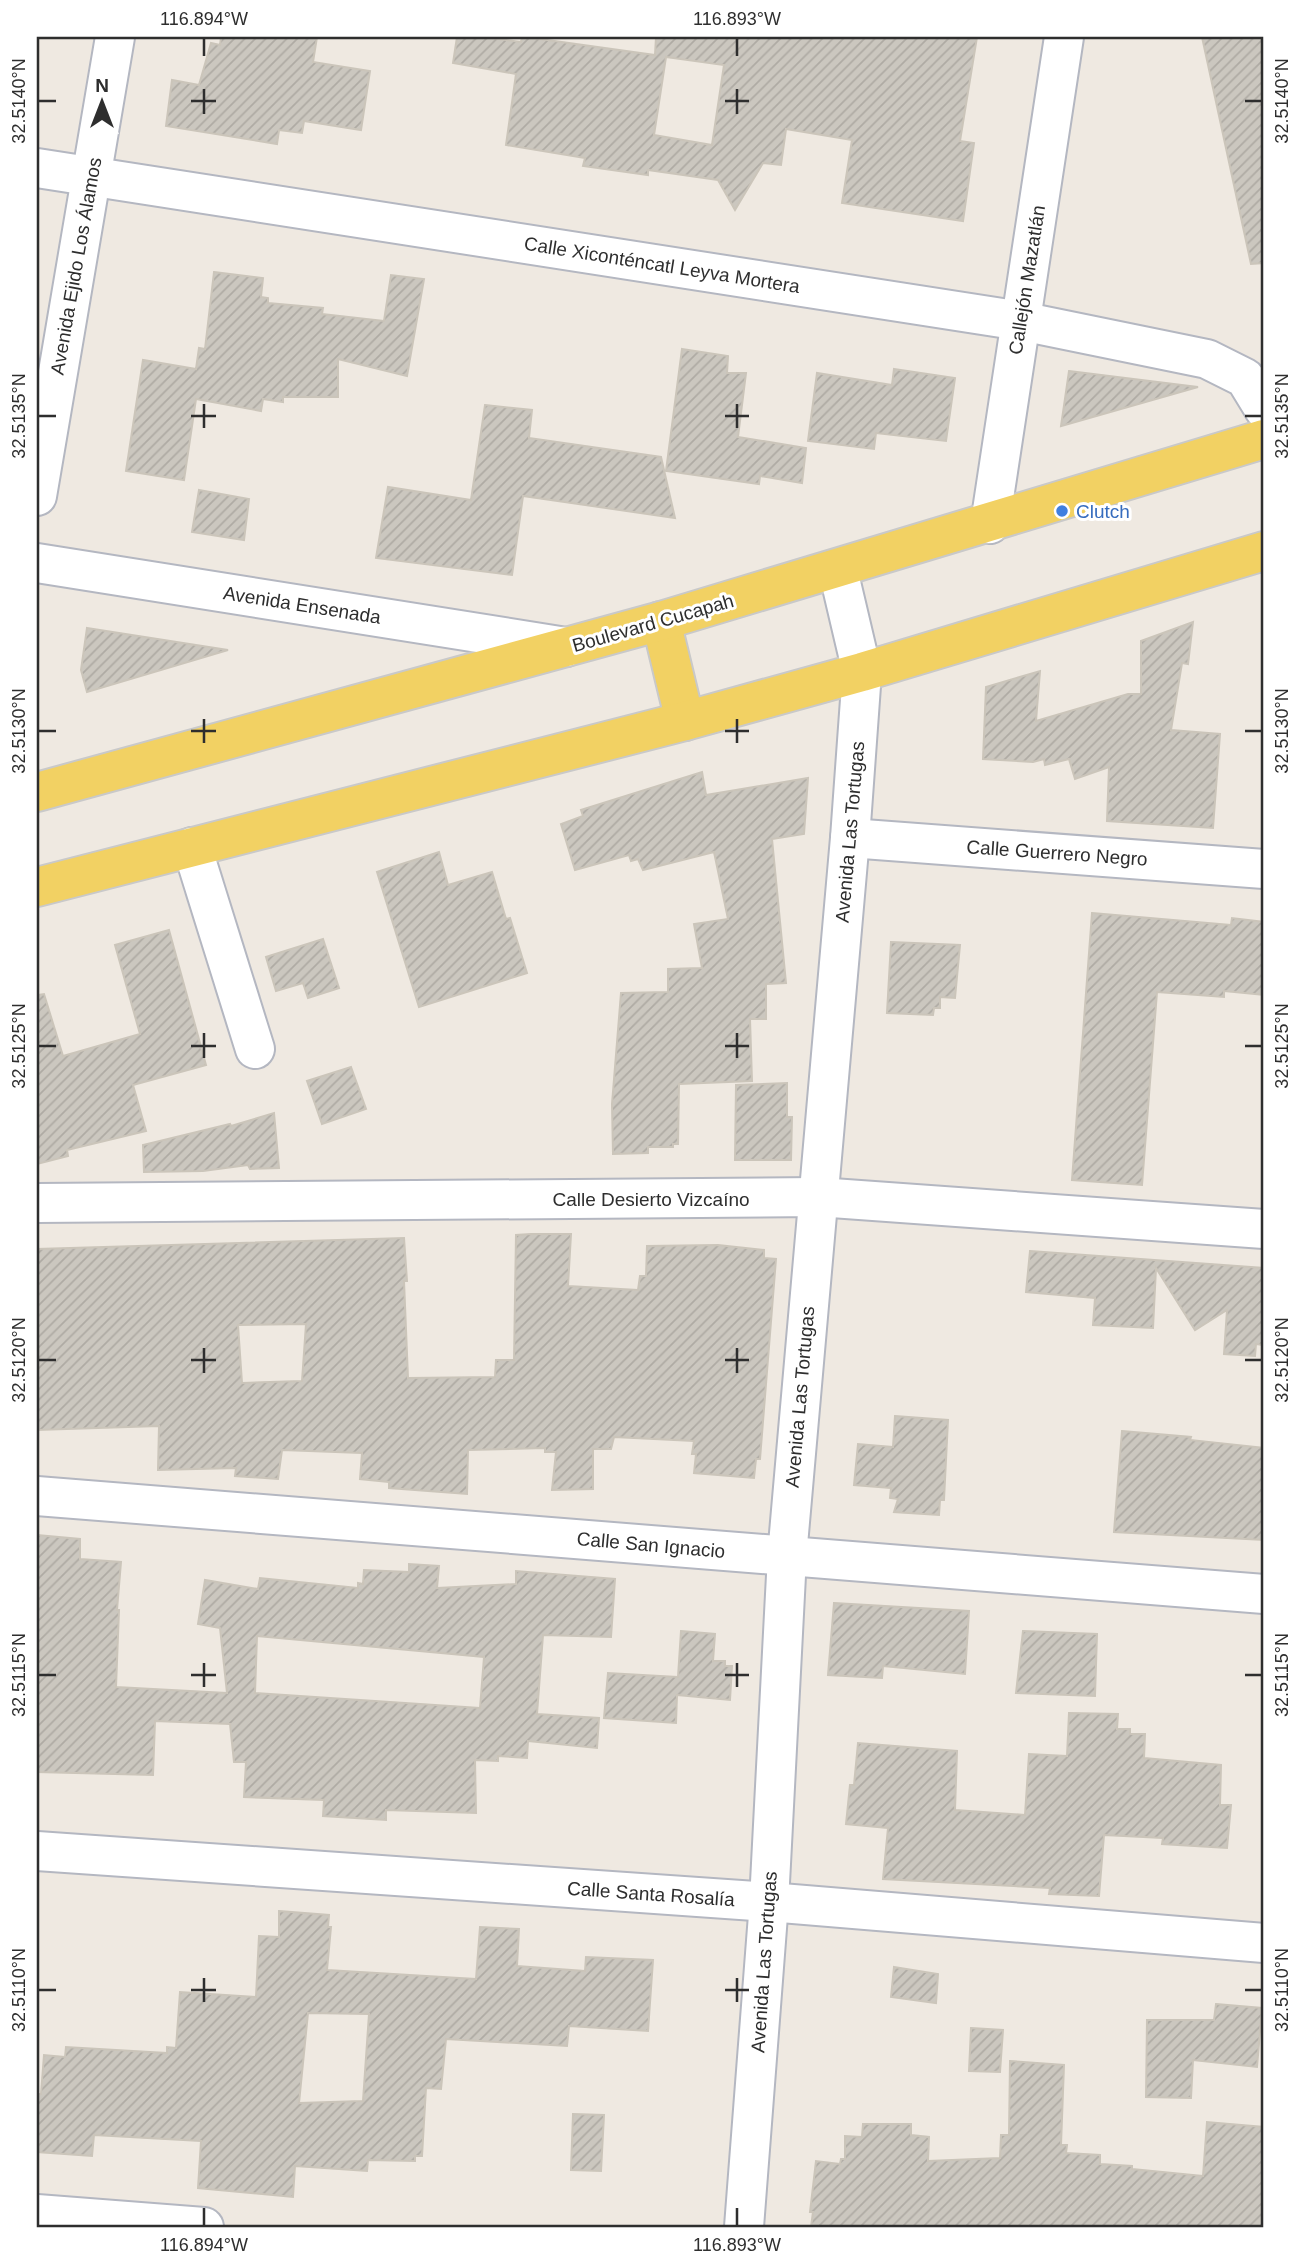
<svg xmlns="http://www.w3.org/2000/svg" width="1301" height="2264" viewBox="0 0 1301 2264" font-family="Arial,sans-serif">
  <style>
    .building { fill: url(#building-hatch); stroke: #cbc5ba; stroke-width: 2; fill-rule: evenodd }
    .lines { fill: none; stroke-linecap: round; stroke-linejoin: round }
    .minor-casing { stroke: #b4b7c1; stroke-width: 42 }
    .major-casing { stroke: #c9c9c9; stroke-width: 42 }
    .minor { stroke: #fff; stroke-width: 38 }
    .major { stroke: #f2d163; stroke-width: 38 }
    .ticks { fill: none; stroke: #2e2e2e; stroke-width: 2.5 }
    .shop-dot { fill: #3f7fe0; stroke: #fff; stroke-width: 2.5 }
    .labels { text-anchor: middle; dominant-baseline: central; stroke-width: 6; stroke-linejoin: round; paint-order: stroke }
    .street-label { font-size: 19px; fill: #2e2e2e; stroke: #fff }
    .shop-label { font-size: 19px; fill: #366cbe; stroke: #fff; text-anchor: start }
    .neatline { fill: none; stroke: #2e2e2e; stroke-width: 2.5 }
    .ticks-label { font-size: 18px; text-anchor: middle; fill: #2e2e2e }
  </style>
  <defs>
    <pattern id="building-hatch" width="6" height="6" patternUnits="userSpaceOnUse" patternTransform="scale(1.75)"><rect width="6" height="6" fill="#cbc7bf"/><path d="M-1 1l2-2M0 6l6-6M5 7l2-2" fill="none" stroke="#afaba4"/></pattern>
  </defs>
  <rect width="100%" height="100%" fill="#efe9e1"/>
  <!-- building -->
  <g class="building">
    <path d="M221 37H317L313 62 370 71 361 130 304 121 302 133 279 130 277 144 166 126 172 80 199 85 211 43 220 45Z"/>
    <path d="M457 37H484L521 42 522 37H526L655 55 656 37H977L960 141 974 143 963 221 842 203 852 140 786 129 781 165 763 163 735 210 718 180 648 170V175L583 166 585 158 506 145 516 74 453 63ZM666 57 724 65 712 145 654 135Z"/>
    <path d="M1202 37H1264V263L1251 264Z"/>
    <path d="M214 272 263 278 261 297 268 298V303L323 308 322 314 384 321 391 275 424 279 407 376 338 359V397H283V402L263 399 261 411 196 399 184 480 126 471 143 360 196 369 199 348 205 349Z"/>
    <path d="M682 349 728 356 727 373H746L738 437 806 448 802 483 760 476 759 484 666 471Z"/>
    <path d="M894 369 955 378 946 441 876 433 874 449 808 441 817 373 892 385Z"/>
    <path d="M1069 371 1198 387 1061 426Z"/>
    <path d="M485 405 532 410 529 438 661 457 675 518 523 496 512 575 376 558 388 487 471 500Z"/>
    <path d="M199 490 249 499 244 540 192 532Z"/>
    <path d="M1193 622 1188 664 1182 663 1171 730 1220 734 1213 828 1107 821 1109 767 1075 779 1069 759 1045 765 1044 759 1033 762 983 759 986 687 1040 671 1036 721 1128 694H1141V641Z"/>
    <path d="M87 628 228 650 87 692 81 670Z"/>
    <path d="M702 772 706 795 808 778 804 834 772 839 786 983 766 984V1019H750L752 1081 679 1084 678 1144H673V1147H648V1153L613 1154 612 1104 621 993 668 992V969L702 968 694 924 728 919 714 852 643 870 638 859 631 861 629 855 575 870 561 824 583 816 581 810Z"/>
    <path d="M439 852 448 885 492 872 506 919 510 918 527 973 419 1007 377 872Z"/>
    <path d="M1092 913 1231 925 1232 918 1264 922V995L1224 991V997L1157 992 1142 1185 1072 1180Z"/>
    <path d="M169 930 206 1065 133 1085 146 1131 67 1150 68 1156 37 1164V995L44 994 63 1056 140 1034 115 945Z"/>
    <path d="M323 939 339 988 308 998 303 983 276 991 266 957Z"/>
    <path d="M891 942 960 945 955 998 940 997V1008H934L933 1015 887 1013Z"/>
    <path d="M351 1067 366 1109 322 1124 307 1081Z"/>
    <path d="M787 1083V1117H792L791 1160H735L736 1085Z"/>
    <path d="M274 1113 279 1168 250 1169 248 1165 203 1171 144 1172 143 1145 230 1124 231 1126Z"/>
    <path d="M531 1234H571L568 1286 638 1290 640 1276H646L647 1246 718 1245 764 1250V1258L776 1259 760 1459H756L754 1478 694 1473 696 1454H692L694 1441 614 1437 611 1449H593V1489L552 1490 556 1452H545V1448L468 1450 467 1494 389 1488V1482L360 1479 362 1453 282 1450 278 1479 235 1476 236 1468 158 1470 159 1426 37 1430V1249L404 1238 407 1281H404L408 1378 495 1377 496 1360H514L516 1235ZM306 1324 302 1381 242 1383 238 1325Z"/>
    <path d="M1030 1251 1264 1268V1345L1256 1344 1255 1356 1224 1354 1227 1310 1195 1330 1156 1268 1153 1328 1093 1325 1095 1298 1026 1292Z"/>
    <path d="M895 1416 948 1420 944 1500H940L939 1515 894 1512 898 1499 890 1498 891 1488 854 1485 858 1444 893 1447Z"/>
    <path d="M1122 1431 1191 1437 1190 1440 1264 1448V1540L1114 1532Z"/>
    <path d="M37 1535 80 1539V1559L121 1562 117 1610H119L116 1687 227 1693 220 1628 198 1624 205 1580 258 1589 260 1578 358 1588V1583L363 1584 364 1570 409 1572V1564L439 1566 437 1588 516 1584V1571L615 1579 611 1637 543 1635 537 1714 599 1718 597 1748 528 1741 527 1758 498 1756V1761L475 1760 476 1813 386 1810V1820L323 1816 324 1800 244 1797 246 1762H234L230 1724 155 1721 153 1775 37 1772ZM257 1636 484 1657 480 1708 255 1693Z"/>
    <path d="M834 1603 969 1611 965 1674 883 1666 882 1678 828 1675Z"/>
    <path d="M681 1631 715 1634 713 1661H725V1666H732L730 1700 677 1695 676 1723 604 1718 608 1673 678 1677Z"/>
    <path d="M1023 1631 1097 1634 1095 1696 1016 1693Z"/>
    <path d="M1069 1713 1118 1714 1117 1729H1130V1734H1145L1144 1758 1221 1765 1220 1805H1231L1227 1848 1162 1844 1163 1838 1104 1835 1099 1896 1049 1894 1050 1888 883 1879 888 1828 846 1824 850 1785H854L858 1743 957 1751 955 1810 1025 1815 1029 1754 1067 1756Z"/>
    <path d="M279 1911 329 1915 328 1927H331L327 1970 476 1979 480 1927 519 1929 517 1966 585 1971 586 1957 653 1960 648 2031 569 2026 567 2046 446 2039 441 2089 426 2088 422 2156H415V2161L368 2160 367 2171 295 2166 293 2197 198 2188 201 2141 94 2135 92 2156 37 2152V2094H41L44 2055 65 2057 66 2047 167 2053V2047L176 2048 180 1992 256 1997 259 1936 279 1937ZM308 2013 369 2014 363 2101 299 2103Z"/>
    <path d="M894 1967 938 1974 936 2003 891 1997Z"/>
    <path d="M1216 2004 1262 2008 1257 2067 1193 2060 1191 2098 1146 2097 1147 2020H1214Z"/>
    <path d="M971 2028 1003 2030 1000 2072 969 2071Z"/>
    <path d="M1010 2061 1064 2065 1061 2145H1067L1066 2153 1100 2155V2164L1132 2166V2169L1203 2176 1207 2122 1264 2127V2227H811L813 2212H810L816 2161 840 2164 841 2159H845V2136L862 2137 863 2124H911V2135L929 2137 928 2161 1000 2158 1001 2135H1009Z"/>
    <path d="M573 2114 604 2115 601 2171 571 2170Z"/>
  </g>
  <g class="lines">
    <defs>
      <g id="minor">
        <path d="M37 168 1021 321 1207 359 1245 378 1264 409"/>
        <path d="M37 496 115 37"/>
        <path d="M990 524 1064 37"/>
        <path d="M37 563 566 647"/>
        <path d="M850 838 1264 869"/>
        <path d="M192 847 255 1049"/>
        <path d="M37 1203 818 1197 1264 1229"/>
        <path d="M37 1496 1264 1594"/>
        <path d="M37 1851 769 1902 1264 1943"/>
        <path d="M37 2214 204 2227"/>
        <path d="M744 2227 769 1902 787 1556 850 838 862 672 838 570"/>
      </g>
      <g id="major">
        <path d="M661 621 685 721"/>
        <path d="M37 792 661 621 1264 439"/>
        <path d="M37 887 685 721 862 672 1264 551"/>
      </g>
    </defs>
    <!-- minor casing -->
    <use href="#minor" class="minor-casing"/>
    <!-- major casing -->
    <use href="#major" class="major-casing"/>
    <!-- minor -->
    <use href="#minor" class="minor"/>
    <!-- major -->
    <use href="#major" class="major"/>
  </g>
  <!-- ticks -->
  <path class="ticks" d="M204 38V56M737 38V56M204 89V114M737 89V114M38 101H56M191 101H216M725 101H749M1245 101H1262M204 404V428M737 404V428M38 416H56M191 416H216M725 416H749M1245 416H1262M204 719V743M737 719V743M38 731H56M191 731H216M725 731H749M1245 731H1262M204 1033V1058M737 1033V1058M38 1046H56M191 1046H216M725 1046H749M1245 1046H1262M204 1348V1373M737 1348V1373M38 1360H56M191 1360H216M725 1360H749M1245 1360H1262M204 1663V1687M737 1663V1687M38 1675H56M191 1675H216M725 1675H749M1245 1675H1262M204 1978V2002M737 1978V2002M38 1990H56M191 1990H216M725 1990H749M1245 1990H1262M204 2208V2226M737 2208V2226"/>
  <!-- markers -->
  <circle class="shop-dot" cx="1062" cy="511" r="7"/>
  <g class="labels">
    <!-- street labels -->
    <g class="street-label">
      <text transform="translate(662 265) rotate(9)">Calle Xiconténcatl Leyva Mortera</text>
      <text transform="translate(76 266) rotate(-80)">Avenida Ejido Los Álamos</text>
      <text transform="translate(1027 280) rotate(-81)">Callejón Mazatlán</text>
      <text transform="translate(302 605) rotate(9)">Avenida Ensenada</text>
      <text transform="translate(653 623) rotate(-16)">Boulevard Cucapah</text>
      <text transform="translate(850 832) rotate(-85)">Avenida Las Tortugas</text>
      <text transform="translate(1057 853) rotate(4)">Calle Guerrero Negro</text>
      <text x="651" y="1199">Calle Desierto Vizcaíno</text>
      <text transform="translate(800 1397) rotate(-85)">Avenida Las Tortugas</text>
      <text transform="translate(651 1545) rotate(5)">Calle San Ignacio</text>
      <text transform="translate(651 1894) rotate(4)">Calle Santa Rosalía</text>
      <text transform="translate(764 1962) rotate(-86)">Avenida Las Tortugas</text>
    </g>
    <!-- shop labels -->
    <g class="shop-label">
      <text x="1076" y="511">Clutch</text>
    </g>
  </g>
  <!-- border -->
  <rect width="1301" height="2264" fill="none" stroke="#ffffff" stroke-width="77"/>
  <!-- north arrow -->
  <g transform="translate(102 102)" stroke="#ffffff" stroke-width="5" paint-order="stroke">
  <path d="M0-5L12 26L0 18L-12 26Z" fill="#2e2e2e"/>
  <text y="-10" font-size="19" font-weight="bold" text-anchor="middle" fill="#2e2e2e">N</text>
  </g>
  <rect x="38" y="38" width="1224" height="2188" class="neatline"/>
  <g class="ticks-label">
    <text x="204" y="25">116.894°W</text>
    <text x="737" y="25">116.893°W</text>
    <text transform="translate(19 101) rotate(-90)" y="6">32.5140°N</text>
    <text transform="translate(1282 101) rotate(-90)" y="6">32.5140°N</text>
    <text transform="translate(19 416) rotate(-90)" y="6">32.5135°N</text>
    <text transform="translate(1282 416) rotate(-90)" y="6">32.5135°N</text>
    <text transform="translate(19 731) rotate(-90)" y="6">32.5130°N</text>
    <text transform="translate(1282 731) rotate(-90)" y="6">32.5130°N</text>
    <text transform="translate(19 1046) rotate(-90)" y="6">32.5125°N</text>
    <text transform="translate(1282 1046) rotate(-90)" y="6">32.5125°N</text>
    <text transform="translate(19 1360) rotate(-90)" y="6">32.5120°N</text>
    <text transform="translate(1282 1360) rotate(-90)" y="6">32.5120°N</text>
    <text transform="translate(19 1675) rotate(-90)" y="6">32.5115°N</text>
    <text transform="translate(1282 1675) rotate(-90)" y="6">32.5115°N</text>
    <text transform="translate(19 1990) rotate(-90)" y="6">32.5110°N</text>
    <text transform="translate(1282 1990) rotate(-90)" y="6">32.5110°N</text>
    <text x="204" y="2251">116.894°W</text>
    <text x="737" y="2251">116.893°W</text>
  </g>
</svg>
